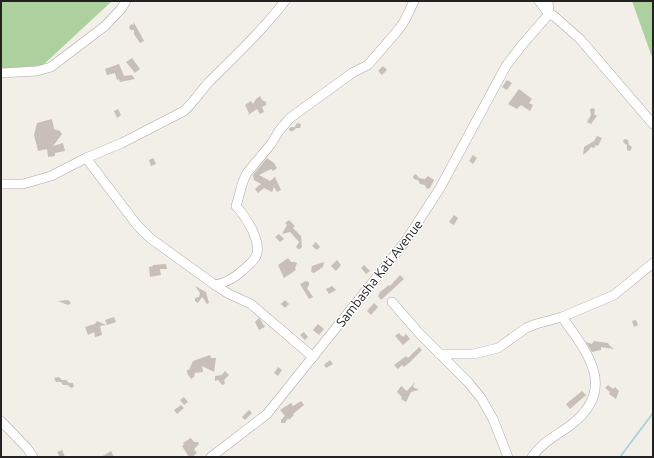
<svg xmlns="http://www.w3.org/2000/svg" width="654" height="458" viewBox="0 0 654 458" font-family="Ubuntu,sans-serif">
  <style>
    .forest { fill: #add19e }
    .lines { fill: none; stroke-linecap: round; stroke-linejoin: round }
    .stream { stroke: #aad3df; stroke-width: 2 }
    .building { fill: #c7bfb8 }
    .minor-casing { stroke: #a9a9a9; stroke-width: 10 }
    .minor { stroke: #fff; stroke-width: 9 }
    .labels { text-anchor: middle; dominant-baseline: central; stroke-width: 3; stroke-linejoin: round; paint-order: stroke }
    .street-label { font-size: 13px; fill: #222; stroke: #fff }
  </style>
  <rect width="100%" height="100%" fill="#f2efe9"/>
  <!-- forest -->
  <g class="forest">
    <path d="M1 1H112L43 65 1 69Z"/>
    <path d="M632 1H653V60Z"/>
  </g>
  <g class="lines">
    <!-- stream -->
    <path class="stream" d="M620 457 653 413"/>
  </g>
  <!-- building -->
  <g class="building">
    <path d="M133 21 144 41 140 43 134 34V30H131L129 28 131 24 134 25Z"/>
    <path d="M132 58 140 69 135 73 126 62Z"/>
    <path d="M119 64 124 76 132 75 135 79 120 82 119 79 117 80 115 73 107 75 105 69Z"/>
    <path d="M383 66 387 70 382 75 378 71Z"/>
    <path d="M507 80 512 83 507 90 502 87Z"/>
    <path d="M519 89 532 99 529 103 533 105 530 111 521 105 517 109 508 104Z"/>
    <path d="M260 96 262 100 266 102V105L262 107 264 112 260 114 257 109 248 115 249 113 245 105 251 101 253 104 256 99Z"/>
    <path d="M592 108 595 109 594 114 597 116 591 124 587 122 591 115 590 109Z"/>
    <path d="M118 109 121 115 117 118 114 111Z"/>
    <path d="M52 119 54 129 60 131 62 134 53 146 63 143 65 151 55 153V156L48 157 47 149 38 151 34 135 37 123Z"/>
    <path d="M298 123 301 124 300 128H296L293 131H290L289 129 291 127H295L296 124Z"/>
    <path d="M597 136 602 138 598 146 596 145 594 148 591 147 588 151 583 155 584 147 594 141Z"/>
    <path d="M624 139 628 140 629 145 632 147 630 151 627 150V145L623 142Z"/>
    <path d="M473 155 477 158 473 164 469 161Z"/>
    <path d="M153 158 156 164 151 166 149 160Z"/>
    <path d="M267 158 274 163 277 168 273 171 271 169 259 175 270 181 275 177 281 190 277 192 274 187 272 192 264 188 258 193 255 189 261 184 254 180 253 175Z"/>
    <path d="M416 174 419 178 425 179 428 176 434 180 430 188 427 189 425 185 420 184 418 180 414 179 413 176Z"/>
    <path d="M454 215 458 218 454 225 449 222Z"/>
    <path d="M289 220 295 226 293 228 301 236 302 247 300 249H298L296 247 299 242 290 232 282 234 287 225 285 223Z"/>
    <path d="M279 234 284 239 280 242 275 237Z"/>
    <path d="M316 242 320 247 317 250 312 246Z"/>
    <path d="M288 258 291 262H294L297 263 295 268 296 270 284 278 278 265Z"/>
    <path d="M337 260 341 265 336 271 331 266Z"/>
    <path d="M324 262 323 267 314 273 311 272 312 266Z"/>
    <path d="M166 264 167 269H160L161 275 150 277 149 267 153 266V265Z"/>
    <path d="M364 265 370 271 366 274 361 268Z"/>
    <path d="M400 275 404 279 381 300 378 296 380 292 389 285 390 286Z"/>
    <path d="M306 281 309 282V285L307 288 313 297 309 299 300 284Z"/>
    <path d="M195 286 206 292 209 303 207 304 202 297 198 303 195 301V298L199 297 200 293Z"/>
    <path d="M332 286 336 290 329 294 326 289Z"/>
    <path d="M68 300 71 303 68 305 58 301Z"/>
    <path d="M285 300 289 304 285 308 281 304Z"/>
    <path d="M374 303 378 307 371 315 367 311Z"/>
    <path d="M114 317 116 322 107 325 105 320Z"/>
    <path d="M259 318 265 327 259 330 255 322Z"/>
    <path d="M636 320 638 325 634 327 632 321Z"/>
    <path d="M97 321 106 325 100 326 102 335 95 337 94 332 88 335 85 327 95 324Z"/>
    <path d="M318 324 324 329 319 335 313 330Z"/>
    <path d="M304 332 308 337 305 340 300 335Z"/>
    <path d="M399 333 403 337 406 334 410 339 403 345 395 336Z"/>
    <path d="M594 341 608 343 610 346 614 349 601 347V350L592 352 586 342 592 344Z"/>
    <path d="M419 347 422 350 410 362 404 367 402 365 398 369 394 365 406 356 408 358Z"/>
    <path d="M210 355 211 358H216L214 372 202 366 203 372 195 373 194 377 191 379 187 373V370H189L193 361Z"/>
    <path d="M330 360 333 364 326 368 324 365Z"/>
    <path d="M278 367 282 370 278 376 274 373Z"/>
    <path d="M225 371 229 375 224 380 225 384 222 385 218 380 215 381V376L222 375Z"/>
    <path d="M59 377 62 380H66L69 383H73L74 387 71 388 68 385H63L61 382H56L54 378Z"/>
    <path d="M415 382 413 387 419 390 411 392 406 402 401 399 402 397 397 392 401 386 407 391Z"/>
    <path d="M608 385 613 389 615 387 619 391 616 399 609 394 610 392 605 388Z"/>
    <path d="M582 391 586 395 570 409 566 404Z"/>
    <path d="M184 397 188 402 184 405 180 400Z"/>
    <path d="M301 401 304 405 293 414 294 415 289 420 288 418 285 423H281V420L285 416 280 410 291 403 293 406Z"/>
    <path d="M181 405 184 408 177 414 174 410Z"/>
    <path d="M249 410 252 413 245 420 242 417Z"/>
    <path d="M191 438 194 442H198L199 444 194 449 197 453 192 457H189L182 446 184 445 183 443Z"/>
    <path d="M62 450 65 457H60L57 452Z"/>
    <path d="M111 451 114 457H101Z"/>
  </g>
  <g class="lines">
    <defs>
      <g id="minor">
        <path d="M539 1 549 14 554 16 580 39 653 124"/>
        <path d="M1 73 37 71 51 67 105 26 121 9 126 1"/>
        <path d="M86 158 137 225 150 238 215 285C226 283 233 279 242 271 246 267 252 263 255 258 264 244 246 217 236 206 240 195 241 183 247 173L271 144 279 131 290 118 352 73 368 65 399 29 405 20 414 1"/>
        <path d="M1 184H23L51 176 86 158 122 143 184 111C193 103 200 92 208 83 235 56 262 31 285 1"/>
        <path d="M215 285 229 294 251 304 313 357"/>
        <path d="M392 302 419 333 468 382 481 398 493 419 508 457"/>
        <path d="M439 354H473L498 348 526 328 536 324 562 317 614 295 653 263"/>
        <path d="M1 421 27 448 33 457"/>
        <path d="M211 457 267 414 405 242 440 188 506 66 522 45 549 14 548 1"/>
        <path d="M532 457C542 442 558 435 572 424 617 389 588 353 562 317"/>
      </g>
    </defs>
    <!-- minor casing -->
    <use href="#minor" class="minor-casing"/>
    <!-- minor -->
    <use href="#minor" class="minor"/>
  </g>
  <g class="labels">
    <!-- street labels -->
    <g class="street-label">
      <text transform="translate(379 273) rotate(-52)">Sambasha Kati Avenue</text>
    </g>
  </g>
  <!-- border -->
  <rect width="654" height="458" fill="none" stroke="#222222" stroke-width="4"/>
</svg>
